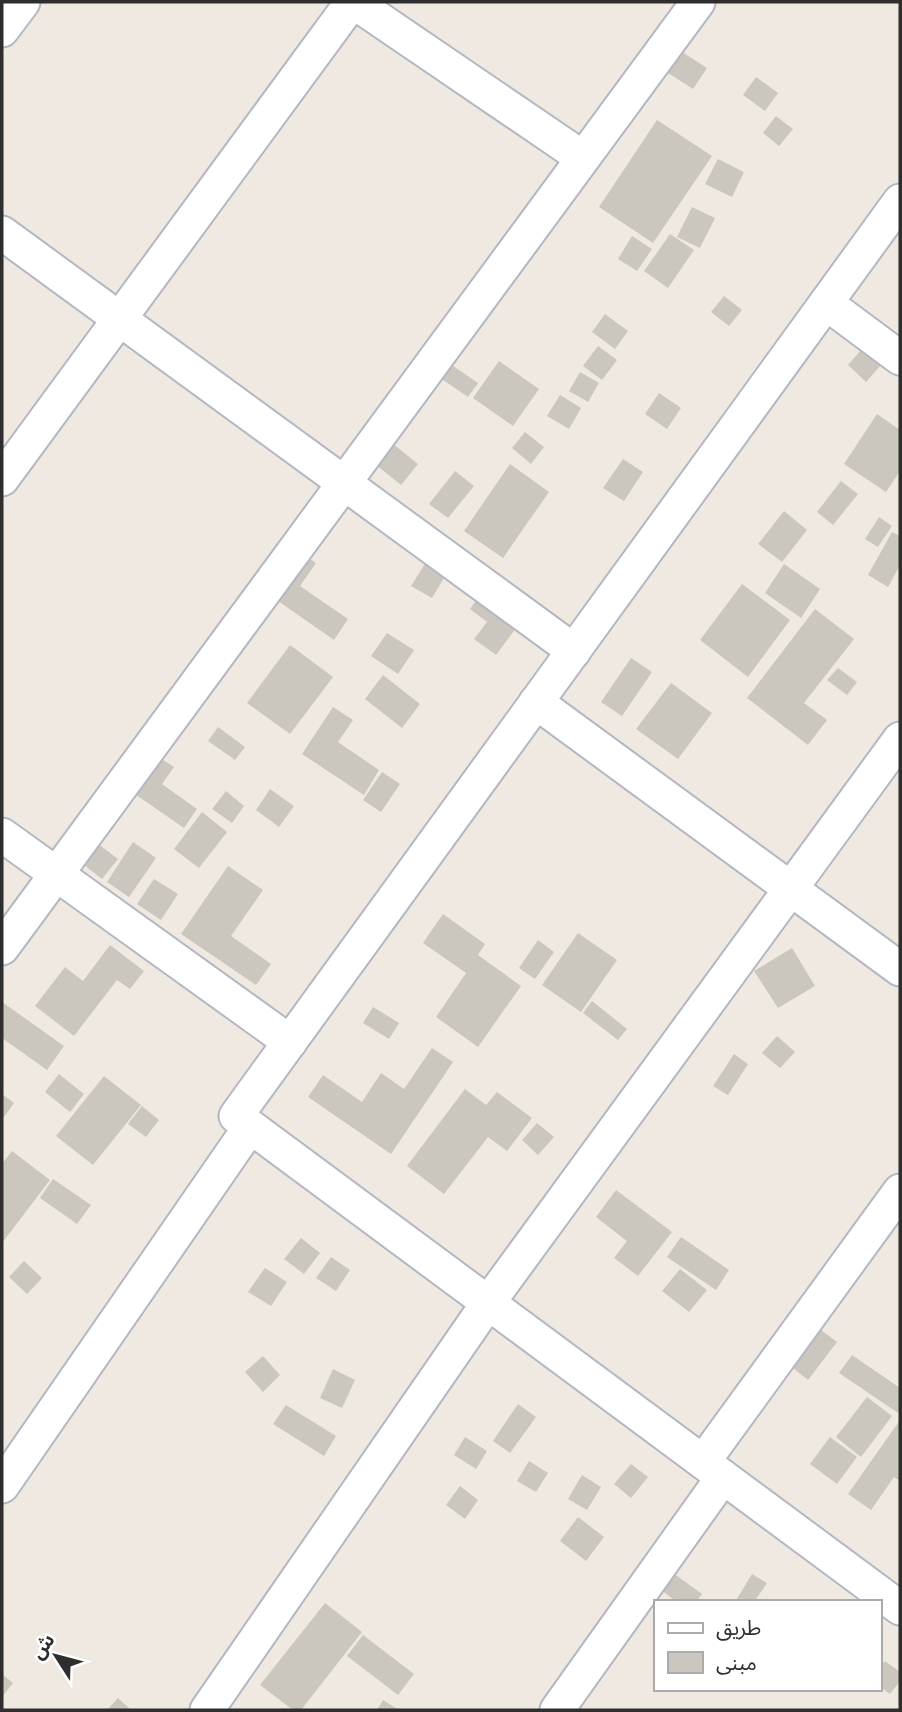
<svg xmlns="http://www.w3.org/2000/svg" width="902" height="1712" viewBox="0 0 902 1712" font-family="Poppins,'Noto Sans Arabic',sans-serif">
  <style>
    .building { fill: #cbc7bf }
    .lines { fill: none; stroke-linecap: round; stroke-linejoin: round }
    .street-casing { stroke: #b4b7c1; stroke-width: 37 }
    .street { stroke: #fff; stroke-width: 33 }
  </style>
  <rect width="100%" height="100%" fill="#efe9e1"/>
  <!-- building -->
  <g class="building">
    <path d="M682 52 707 68 693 89 668 73Z"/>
    <path d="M756 77 778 93 765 111 743 95Z"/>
    <path d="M776 116 793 129 779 146 763 133Z"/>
    <path d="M657 120 712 156 653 243 599 207Z"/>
    <path d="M718 159 744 172 732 197 705 184Z"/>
    <path d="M692 207 715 218 700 248 677 237Z"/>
    <path d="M670 234 694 250 668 288 644 271Z"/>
    <path d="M632 236 652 249 637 271 618 259Z"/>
    <path d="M724 296 742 310 729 326 711 312Z"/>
    <path d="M605 314 628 331 615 349 592 332Z"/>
    <path d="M598 346 617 360 602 380 583 366Z"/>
    <path d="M862 349 881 365 866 382 848 365Z"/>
    <path d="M437 355 478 383 468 397 427 369Z"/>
    <path d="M499 361 539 389 513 426 473 398Z"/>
    <path d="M580 372 599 383 588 402 569 391Z"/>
    <path d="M659 393 681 408 667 429 645 414Z"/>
    <path d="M560 395 581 408 569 429 547 416Z"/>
    <path d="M877 414 900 430V471L886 492 844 464Z"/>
    <path d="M525 432 544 447 531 464 512 448Z"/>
    <path d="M382 435 418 464 401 485 365 456Z"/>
    <path d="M623 459 643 472 624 501 603 488Z"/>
    <path d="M510 464 549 492 503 558 464 531Z"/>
    <path d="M455 471 474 486 448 518 429 504Z"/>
    <path d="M841 481 858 494 833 525 817 512Z"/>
    <path d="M784 511 807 530 782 562 758 544Z"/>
    <path d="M879 517 892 526 878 547 865 539Z"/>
    <path d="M892 532 900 536V565L888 587 868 575Z"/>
    <path d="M297 551 316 563 300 586 348 619 334 640 268 594Z"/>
    <path d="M433 551 453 563 432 598 411 586Z"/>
    <path d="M784 564 820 589 801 618 765 593Z"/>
    <path d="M742 584 790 620 748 677 700 640Z"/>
    <path d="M486 586 525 616 496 655 474 639 487 622 470 609Z"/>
    <path d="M815 609 854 639 804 703 827 720 808 745 747 698Z"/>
    <path d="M387 633 414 650 398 674 371 656Z"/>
    <path d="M290 645 333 677 290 734 247 703Z"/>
    <path d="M631 658 652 672 622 716 601 702Z"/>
    <path d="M838 668 857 682 847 695 827 680Z"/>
    <path d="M383 675 420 704 402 728 365 699Z"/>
    <path d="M671 683 712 713 678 759 636 729Z"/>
    <path d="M333 707 353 720 338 742 379 770 364 795 302 754Z"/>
    <path d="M218 727 245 747 235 760 208 741Z"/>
    <path d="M154 754 174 767 162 784 197 809 184 828 129 790Z"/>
    <path d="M382 772 400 784 381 812 363 800Z"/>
    <path d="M270 789 294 806 279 827 256 810Z"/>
    <path d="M226 791 244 806 232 823 212 809Z"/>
    <path d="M202 812 227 832 199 868 174 849Z"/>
    <path d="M93 840 118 859 102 879 78 860Z"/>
    <path d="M133 842 156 858 129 897 107 882Z"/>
    <path d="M228 866 263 890 231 936 271 964 256 985 181 934Z"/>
    <path d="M154 879 178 894 161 920 137 904Z"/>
    <path d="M443 914 485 944 478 955 521 986 478 1047 436 1017 466 973 423 943Z"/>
    <path d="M578 933 617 960 581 1012 542 985Z"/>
    <path d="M538 940 554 952 535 979 519 968Z"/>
    <path d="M110 945 144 971 130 989 117 980 74 1036 35 1006 65 967 83 981Z"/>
    <path d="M792 948 815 986 778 1008 754 971Z"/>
    <path d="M592 1001 627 1029 618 1040 583 1013Z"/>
    <path d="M2 1002 64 1046 47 1070 2 1038Z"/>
    <path d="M373 1007 399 1023 389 1039 363 1023Z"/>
    <path d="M777 1036 795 1052 780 1068 762 1053Z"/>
    <path d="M432 1048 453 1062 391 1154 308 1097 323 1075 362 1102 381 1073 404 1089Z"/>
    <path d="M734 1054 748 1064 728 1095 713 1086Z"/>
    <path d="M59 1074 84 1094 70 1112 45 1092Z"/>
    <path d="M104 1076 141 1105 93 1165 56 1136Z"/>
    <path d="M465 1089 486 1105 497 1092 532 1118 507 1151 488 1137 444 1194 407 1166Z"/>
    <path d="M2 1094 14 1103 2 1120Z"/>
    <path d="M142 1106 159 1120 146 1137 128 1124Z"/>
    <path d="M537 1123 554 1137 538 1155 522 1140Z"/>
    <path d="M12 1151 50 1180 2 1243V1164Z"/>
    <path d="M53 1179 91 1205 77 1224 40 1198Z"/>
    <path d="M616 1190 672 1232 638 1276 614 1258 627 1241 596 1217Z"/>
    <path d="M681 1237 729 1270 716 1290 667 1257Z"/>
    <path d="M301 1238 320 1253 304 1274 284 1259Z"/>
    <path d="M331 1257 350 1270 336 1291 316 1278Z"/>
    <path d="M24 1261 42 1278 27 1294 9 1277Z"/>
    <path d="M265 1268 287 1282 271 1306 248 1292Z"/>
    <path d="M680 1269 707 1290 689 1312 662 1291Z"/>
    <path d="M813 1324 837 1342 808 1380 784 1361Z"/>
    <path d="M852 1355 900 1388V1409L898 1413 839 1373Z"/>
    <path d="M263 1356 280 1375 263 1392 245 1372Z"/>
    <path d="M333 1369 355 1380 342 1408 320 1398Z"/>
    <path d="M867 1397 892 1416 861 1457 836 1437Z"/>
    <path d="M518 1404 536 1417 510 1453 493 1441Z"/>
    <path d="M286 1405 336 1436 324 1456 273 1424Z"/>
    <path d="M900 1420V1481L894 1477 871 1510 848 1494Z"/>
    <path d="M465 1437 487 1451 476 1469 454 1455Z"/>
    <path d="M830 1437 857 1457 837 1484 810 1464Z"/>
    <path d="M529 1461 548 1473 536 1492 517 1481Z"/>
    <path d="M631 1464 648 1477 631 1498 614 1484Z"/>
    <path d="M582 1475 601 1487 587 1510 568 1499Z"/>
    <path d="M460 1486 478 1500 465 1519 446 1505Z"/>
    <path d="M578 1517 604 1537 586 1561 560 1541Z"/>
    <path d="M673 1573 702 1594 696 1602H677L661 1590Z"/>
    <path d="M752 1574 767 1583 754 1602H735Z"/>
    <path d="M325 1603 362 1632 301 1710H293L260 1685Z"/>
    <path d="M363 1635 414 1674 398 1695 347 1656Z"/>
    <path d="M885 1661 900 1672V1681L890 1694 879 1686V1668Z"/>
    <path d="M2 1674 13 1683 2 1697Z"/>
    <path d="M118 1698 131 1710H107Z"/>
    <path d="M383 1700 399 1710H377Z"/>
  </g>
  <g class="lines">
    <defs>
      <g id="street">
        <path d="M354 2 583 158"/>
        <path d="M2 30 23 2"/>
        <path d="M900 201 236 1116 900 1608"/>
        <path d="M2 233 574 651"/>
        <path d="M826 303 900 358"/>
        <path d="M2 479 352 2"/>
        <path d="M536 702 900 969"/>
        <path d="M2 835 290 1042"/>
        <path d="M2 948 698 2"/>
        <path d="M703 1462 900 1191"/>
        <path d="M2 1486 250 1127"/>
        <path d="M207 1710 488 1303 900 739"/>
        <path d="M557 1710 723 1477"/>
      </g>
    </defs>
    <!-- street casing -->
    <use href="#street" class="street-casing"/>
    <!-- street -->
    <use href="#street" class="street"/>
  </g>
  <!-- border -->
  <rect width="902" height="1712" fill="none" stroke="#2e2e2e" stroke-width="7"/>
  <!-- legend -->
  <rect x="654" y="1600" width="228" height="91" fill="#ffffff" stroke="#ababab" stroke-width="2"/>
  <rect x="668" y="1623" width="35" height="10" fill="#ffffff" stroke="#ababab" stroke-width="2"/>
  <text x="716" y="1635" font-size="21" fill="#2e2e2e">طريق</text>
  <rect x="668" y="1652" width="35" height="21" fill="#cbc7bf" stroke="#ababab" stroke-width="2"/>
  <text x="716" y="1670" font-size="21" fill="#2e2e2e">مبنى</text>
  <!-- north arrow -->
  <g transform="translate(56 1656) rotate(306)" stroke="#ffffff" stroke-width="5" paint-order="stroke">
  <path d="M0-5L12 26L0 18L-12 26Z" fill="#2e2e2e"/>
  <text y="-10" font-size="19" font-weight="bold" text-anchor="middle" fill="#2e2e2e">ش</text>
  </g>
</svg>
